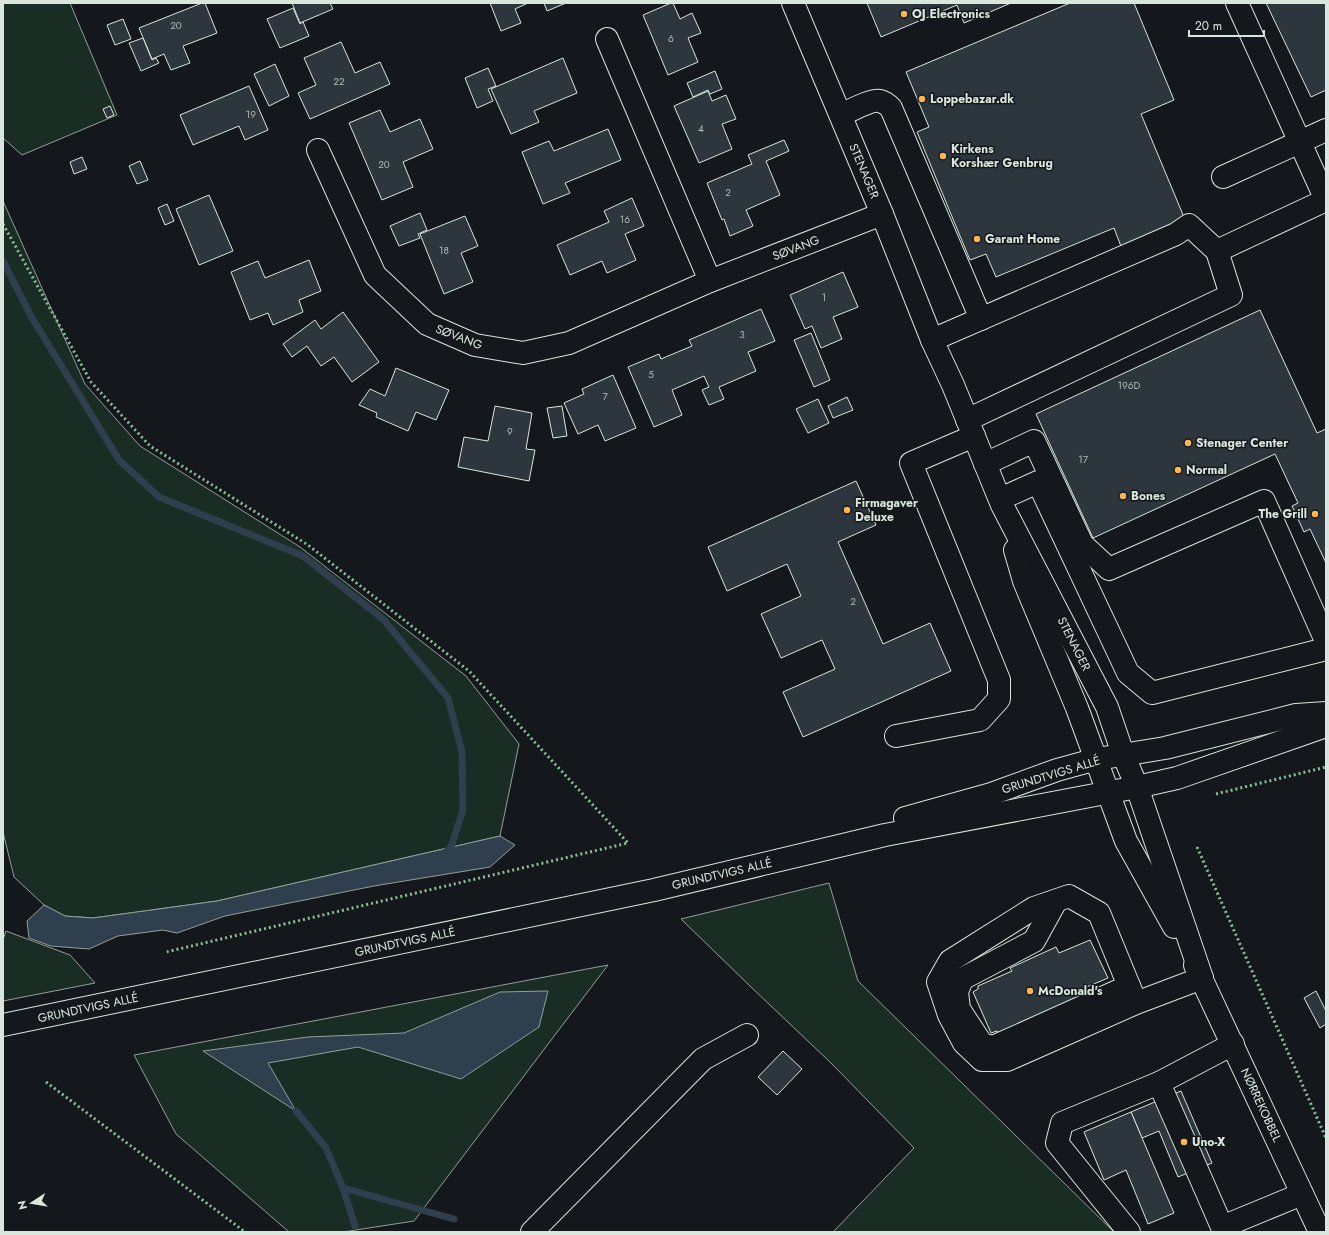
<svg xmlns="http://www.w3.org/2000/svg" width="1329" height="1235" viewBox="0 0 1329 1235" font-family="Jost,sans-serif">
  <style>
    .green { fill: #1a2d24; stroke: #939e99 }
    .water { fill: #2f3f4d; stroke: #939e99 }
    .lines { fill: none; stroke-linecap: round; stroke-linejoin: round }
    .stream { stroke: #2f3f4d; stroke-width: 7 }
    .building { fill: #2c363c; stroke: #d8e6dc }
    .minor-casing { stroke: #d8e6dc; stroke-width: 24 }
    .minor { stroke: #14181c; stroke-width: 22 }
    .hedge { stroke: #8ac095; stroke-width: 3; stroke-dasharray: 2 3; stroke-linecap: butt }
    .poi-dot { fill: #ffb74d; stroke: #14181c; stroke-width: 1.5 }
    .labels { text-anchor: middle; dominant-baseline: central; stroke-width: 3; stroke-linejoin: round; paint-order: stroke }
    .number-label { font-size: 10px; fill: #adbab4 }
    .poi-label { font-size: 12px; font-weight: bold; fill: #d8e6dc; stroke: #14181c; text-anchor: start }
    .street-label { font-size: 12px; fill: #d8e6dc; stroke: #14181c }
  </style>
  <rect width="100%" height="100%" fill="#14181c"/>
  <!-- green -->
  <g class="green">
    <path d="M3 3H70L117 115 22 155 3 138Z"/>
    <path d="M3 201 85 384 140 446 300 547 466 676 519 744 500 836 217 901 93 918 65 916 44 905 14 877 3 832Z"/>
    <path d="M829 883 858 981 1114 1232H833L914 1148 831 1063 751 987 681 919Z"/>
    <path d="M6 931 70 955 95 983 3 1001V940Z"/>
    <path d="M608 965 414 1221 343 1232H289L176 1134 134 1055Z"/>
  </g>
  <!-- water -->
  <g class="water">
    <path d="M500 836 515 845 490 867 374 886 225 916 177 933 163 930 118 936 89 949 51 946 29 938 27 921 44 905 65 916 93 918 217 901Z"/>
    <path d="M548 991 539 1027 461 1079 358 1047 268 1063 296 1111 203 1051 308 1037 404 1033 500 992Z"/>
  </g>
  <g class="lines">
    <!-- stream -->
    <g class="stream">
      <path d="M3 261 32 318 119 460 159 497 303 556 383 619 448 698 462 752 463 810 451 847 445 853"/>
      <path d="M296 1111 326 1148 343 1188 355 1226"/>
      <path d="M343 1188 454 1219"/>
    </g>
  </g>
  <!-- building -->
  <g class="building">
    <path d="M202 3H205L217 33 183 46 190 63 171 70 164 54 152 59 139 28Z"/>
    <path d="M292 3H330L333 9 300 23Z"/>
    <path d="M490 3H528L515 9 521 23 501 31Z"/>
    <path d="M544 3H566L547 11Z"/>
    <path d="M671 3H673L680 19 692 13 701 33 688 38 698 62 668 75 643 15Z"/>
    <path d="M867 3H1011L964 23 957 5 881 37Z"/>
    <path d="M1070 3H1134L1174 100 1141 114 1186 222 1122 249 1114 228 996 277 986 254 970 260 917 132 929 127 906 72Z"/>
    <path d="M1266 3H1326V90L1311 97Z"/>
    <path d="M293 8 300 24 303 22 309 36 280 48 267 19Z"/>
    <path d="M123 19 131 39 115 45 107 25Z"/>
    <path d="M143 38 152 60 156 58 159 63 141 71 129 43Z"/>
    <path d="M341 42 355 73 380 62 390 84 310 119 298 93 316 85 304 58Z"/>
    <path d="M563 58 577 93 534 111 539 122 511 134 491 89Z"/>
    <path d="M275 64 289 96 269 106 254 74Z"/>
    <path d="M488 68 496 86 488 89 493 101 477 108 465 78Z"/>
    <path d="M715 71 722 89 710 94 708 90 693 97 687 83Z"/>
    <path d="M249 86 268 130 245 140 239 126 193 145 180 115Z"/>
    <path d="M708 91 712 101 726 95 736 119 722 124 732 149 699 163 674 106Z"/>
    <path d="M110 106 114 115 107 118 103 109Z"/>
    <path d="M380 110 390 132 420 119 433 149 403 162 413 187 382 200 349 123Z"/>
    <path d="M608 129 621 160 565 183 570 193 543 204 522 152 549 141 554 151Z"/>
    <path d="M784 140 789 151 766 161 780 195 746 210 753 226 730 236 724 219 722 220 707 183 752 164 748 155Z"/>
    <path d="M82 157 87 169 74 174 70 162Z"/>
    <path d="M140 161 148 180 137 184 129 166Z"/>
    <path d="M209 195 233 251 199 265 176 209Z"/>
    <path d="M632 198 644 226 625 234 636 260 607 273 602 261 570 275 557 245 609 222 604 211Z"/>
    <path d="M167 204 174 221 165 225 158 208Z"/>
    <path d="M420 213 427 230 418 234 420 238 399 246 390 226Z"/>
    <path d="M465 216 478 246 461 253 473 282 444 294 420 234Z"/>
    <path d="M309 260 321 291 299 300 303 312 273 325 268 313 250 320 231 272 258 261 265 278Z"/>
    <path d="M843 272 858 307 833 317 842 339 821 348 812 326 805 329 790 295Z"/>
    <path d="M761 309 775 341 748 352 756 371 719 387 724 399 709 405 702 390 709 387 704 376 672 390 682 415 654 427 628 367 659 354 661 359 692 346 689 340Z"/>
    <path d="M1260 310 1317 433 1326 429V563L1310 529 1304 532 1292 506 1298 503 1275 454 1093 538 1036 414Z"/>
    <path d="M343 312 379 362 352 382 334 357 321 366 307 346 292 357 283 344 315 320 321 329Z"/>
    <path d="M811 333 830 380 814 387 794 340Z"/>
    <path d="M396 368 449 390 436 420 416 412 408 431 376 417 377 413 359 405 370 389 385 396Z"/>
    <path d="M613 375 636 428 605 441 598 425 578 434 564 403 584 394 582 389Z"/>
    <path d="M847 397 853 410 833 418 828 406Z"/>
    <path d="M818 399 829 423 808 433 796 409Z"/>
    <path d="M495 406 532 413 526 449 535 450 529 481 458 467 464 437 488 441Z"/>
    <path d="M562 406 567 436 553 438 547 408Z"/>
    <path d="M856 481 876 525 838 542 883 644 930 623 951 671 803 737 783 692 835 669 822 640 781 658 761 614 801 596 787 564 727 591 708 547Z"/>
    <path d="M1090 940 1108 978 1084 988 1089 1000 1001 1039 997 1031 991 1033 973 992 978 989V986L1012 971 1010 968 1056 947 1059 953Z"/>
    <path d="M1316 991 1326 1011V1024L1320 1028 1304 998Z"/>
    <path d="M783 1051 802 1069 777 1095 758 1077Z"/>
    <path d="M1181 1091 1212 1163 1178 1177 1159 1131 1142 1138 1131 1112Z"/>
    <path d="M1131 1112 1174 1213 1148 1224 1126 1170 1104 1180 1084 1132Z"/>
  </g>
  <g class="lines">
    <defs>
      <g id="minor">
        <path d="M793 3 882 214 932 340 953 385 1002 505 1107 707 1123 754 1137 787 1202 978"/>
        <path d="M1237 3 1326 200"/>
        <path d="M607 39 710 281"/>
        <path d="M841 115C850 111 871 99 880 101 884 102 888 105 891 108L981 319"/>
        <path d="M318 150 375 275 427 324 475 345 523 353 569 343 710 281 882 214"/>
        <path d="M1223 177 1326 130"/>
        <path d="M1217 251 1326 200"/>
        <path d="M932 340 1176 234 1189 225 1217 251 1231 295 967 420"/>
        <path d="M985 464 1034 441 1082 544 1109 569 1264 501 1326 641"/>
        <path d="M1000 499 1038 482 1128 673 1152 693 1326 649"/>
        <path d="M1015 550 1024 581 1077 708 1126 841 1174 927"/>
        <path d="M896 736 980 720 999 699V680L911 463 974 436"/>
        <path d="M905 818 991 794 1057 770 1097 759 1165 748 1296 715 1326 713"/>
        <path d="M1056 901 1034 941 962 979 957 992 959 1009 982 1044 993 1047 1129 986"/>
        <path d="M1195 965 1320 1232"/>
        <path d="M1136 1003 1007 1060H982L964 1043 949 1015 938 982 950 961 1034 908 1069 896 1099 913 1136 1003 1202 978"/>
        <path d="M3 1025 654 890 885 835 1137 787 1177 778 1326 726"/>
        <path d="M1233 1044 1159 1083 1222 1227 1302 1194"/>
        <path d="M532 1232 703 1059 747 1035"/>
        <path d="M1129 1232 1057 1143 1062 1123 1159 1083"/>
      </g>
    </defs>
    <!-- minor casing -->
    <use href="#minor" class="minor-casing"/>
    <!-- minor -->
    <use href="#minor" class="minor"/>
    <!-- hedge -->
    <g class="hedge">
      <path d="M3 224 91 382 150 446 308 545 469 671 628 843 166 952"/>
      <path d="M1216 794 1326 767"/>
      <path d="M1197 847 1326 1138"/>
      <path d="M46 1082 245 1232"/>
    </g>
  </g>
  <!-- markers -->
  <g class="poi-dot">
    <circle cx="904" cy="14" r="4"/>
    <circle cx="922" cy="99" r="4"/>
    <circle cx="943" cy="156" r="4"/>
    <circle cx="977" cy="239" r="4"/>
    <circle cx="1188" cy="443" r="4"/>
    <circle cx="1178" cy="470" r="4"/>
    <circle cx="1123" cy="496" r="4"/>
    <circle cx="847" cy="510" r="4"/>
    <circle cx="1315" cy="514" r="4"/>
    <circle cx="1030" cy="991" r="4"/>
    <circle cx="1184" cy="1142" r="4"/>
  </g>
  <g class="labels">
    <!-- number labels -->
    <g class="number-label">
      <text x="176" y="25">20</text>
      <text x="671" y="38">6</text>
      <text x="339" y="81">22</text>
      <text x="251" y="114">19</text>
      <text x="701" y="128">4</text>
      <text x="384" y="164">20</text>
      <text x="728" y="192">2</text>
      <text x="625" y="219">16</text>
      <text x="444" y="250">18</text>
      <text x="824" y="297">1</text>
      <text x="742" y="334">3</text>
      <text x="651" y="374">5</text>
      <text x="1129" y="385">196D</text>
      <text x="605" y="396">7</text>
      <text x="510" y="431">9</text>
      <text x="1083" y="459">17</text>
      <text x="853" y="601">2</text>
    </g>
    <!-- poi labels -->
    <g class="poi-label">
      <text x="912" y="14">OJ Electronics</text>
      <text x="930" y="99">Loppebazar.dk</text>
      <text x="951" y="149">Kirkens<tspan x="951" dy="14">Korshær Genbrug</tspan></text>
      <text x="985" y="239">Garant Home</text>
      <text x="1196" y="443">Stenager Center</text>
      <text x="1186" y="470">Normal</text>
      <text x="1131" y="496">Bones</text>
      <text x="855" y="503">Firmagaver<tspan x="855" dy="14">Deluxe</tspan></text>
      <text x="1307" y="514" text-anchor="end">The Grill</text>
      <text x="1038" y="991">McDonald's</text>
      <text x="1192" y="1142">Uno-X</text>
    </g>
    <!-- street labels -->
    <g class="street-label">
      <text transform="translate(864 171) rotate(67)">STENAGER</text>
      <text transform="translate(796 248) rotate(-21)">SØVANG</text>
      <text transform="translate(459 337) rotate(21)">SØVANG</text>
      <text transform="translate(1074 644) rotate(63)">STENAGER</text>
      <text transform="translate(1051 775) rotate(-17)">GRUNDTVIGS ALLÉ</text>
      <text transform="translate(722 874) rotate(-13)">GRUNDTVIGS ALLÉ</text>
      <text transform="translate(405 942) rotate(-12)">GRUNDTVIGS ALLÉ</text>
      <text transform="translate(88 1008) rotate(-12)">GRUNDTVIGS ALLÉ</text>
      <text transform="translate(1261 1105) rotate(65)">NØRREKOBBEL</text>
    </g>
  </g>
  <!-- border -->
  <rect width="1329" height="1235" fill="none" stroke="#d8e6dc" stroke-width="8"/>
  <!-- north arrow -->
  <g transform="translate(32 1203) rotate(258)" stroke="#14181c" stroke-width="3" paint-order="stroke">
  <path d="M0-3L7 15L0 10L-7 15Z" fill="#d8e6dc"/>
  <text y="-6" font-size="11" font-weight="bold" text-anchor="middle" fill="#d8e6dc">N</text>
  </g>
  <!-- scale -->
  <path d="M1189 30v6h75v-6" fill="none" stroke="#d8e6dc" stroke-width="2"/>
  <text x="1195" y="30" font-size="12" fill="#d8e6dc" stroke="#14181c" stroke-width="3" paint-order="stroke">20 m</text>
</svg>
